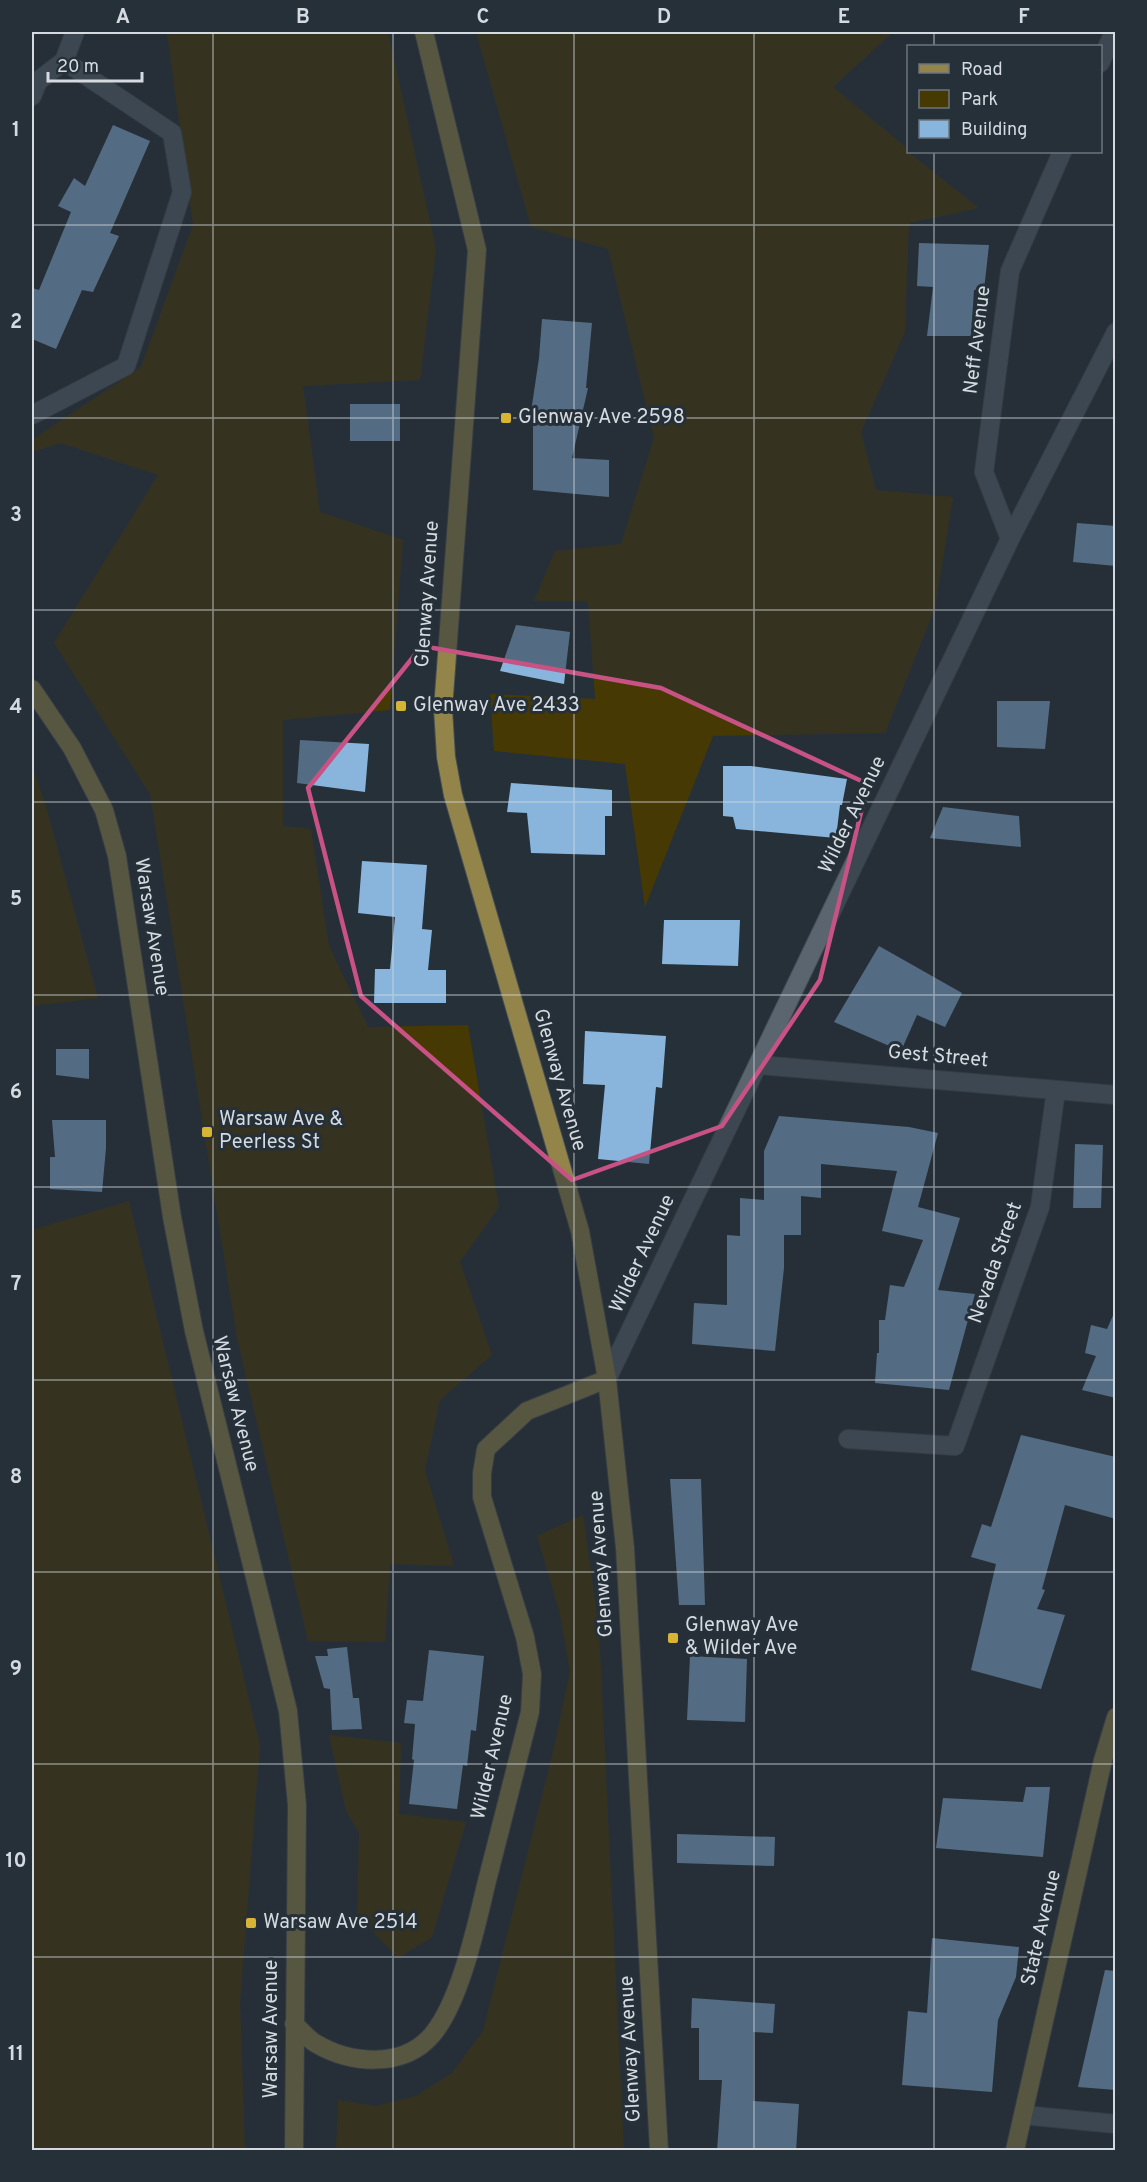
<svg xmlns="http://www.w3.org/2000/svg" width="1147" height="2182" viewBox="0 0 1147 2182" font-family="Overpass,sans-serif">
  <style>
    .green { fill: #473904 }
    .building { fill: #89b5dd }
    .lines { fill: none; stroke-linecap: round; stroke-linejoin: round }
    .minor-casing { stroke: #464e56; stroke-width: 20 }
    .major-casing { stroke: #464e56; stroke-width: 20 }
    .minor { stroke: #5a656f; stroke-width: 18 }
    .major { stroke: #93854a; stroke-width: 18 }
    .marked { fill: none; stroke: #c75283; stroke-width: 4.5; stroke-linejoin: round }
    .grid { fill: none; stroke: #d4dae0; stroke-width: 1.5; stroke-opacity: 0.55 }
    .poi-dot { fill: #d7b434; stroke: #263039; stroke-width: 2 }
    .labels { text-anchor: middle; dominant-baseline: central; stroke-width: 6; stroke-linejoin: round; paint-order: stroke }
    .street-label { font-size: 20px; fill: #d4dae0; stroke: #263039 }
    .poi-label { font-size: 20px; fill: #d4dae0; stroke: #263039; text-anchor: start }
    .neatline { fill: none; stroke: #d4dae0; stroke-width: 2 }
    .grid-label { font-size: 20px; text-anchor: middle; font-weight: bold; fill: #d4dae0 }
  </style>
  <rect width="100%" height="100%" fill="#263039"/>
  <!-- green -->
  <g class="green">
    <path d="M167 32H388L436 249 420 380 303 386 320 512 403 540 390 710 283 720V826L311 829 329 946 368 1027 468 1025 499 1207 460 1262 492 1355 440 1400 425 1470 454 1566 390 1564 385 1642 308 1641 237 1338 150 794 54 643 158 475 61 443 32 452V440L141 367 193 225Z"/>
    <path d="M476 32H893L833 87 908 149V152L979 208 909 223 905 332 861 432 876 490 953 497 935 608 885 733 713 736 645 907 625 764 494 751 490 694 595 699 588 601H534L555 551 621 544 654 438 608 249 531 227Z"/>
    <path d="M32 765 47 810 98 998 32 1006Z"/>
    <path d="M129 1201 260 1745 240 2002 245 2150H32V1230Z"/>
    <path d="M583 1515 599 1629 624 2150H336L338 2100 376 2106 416 2096 452 2073 483 2031 553 1752 570 1671 559 1610 537 1536Z"/>
    <path d="M329 1735 401 1743 399 1814 466 1822 432 1937 398 1958 357 1915 359 1833 346 1811Z"/>
  </g>
  <!-- building -->
  <g class="building">
    <path d="M113 125 150 141 110 233 119 236 93 292 82 290 56 349 32 339V288L39 290 71 212 58 206 74 178 85 186Z"/>
    <path d="M919 243 989 245 984 290H974L971 336H927L933 287 917 286Z"/>
    <path d="M542 319 592 323 586 388H588L572 458 609 460V497L533 490V412H531L539 358Z"/>
    <rect x="350" y="404" width="50" height="37"/>
    <path d="M1077 523 1116 526V566L1073 562Z"/>
    <path d="M516 625 570 632 564 684 500 671Z"/>
    <path d="M997 701H1050L1045 749 997 747Z"/>
    <path d="M300 740 369 744 365 792 297 783Z"/>
    <path d="M723 766H751L847 779 842 805H840L836 838 736 829 733 817 723 816Z"/>
    <path d="M511 783 612 790V816H605V855L531 853 527 813 507 812Z"/>
    <path d="M943 807 1019 816 1021 847 930 838Z"/>
    <path d="M362 861 427 865 422 929 432 930 428 970H446V1003H374L375 969H390L395 917 358 913Z"/>
    <path d="M664 920H740L738 966 662 964Z"/>
    <path d="M879 946 962 993 945 1027 917 1015 901 1051 834 1022Z"/>
    <path d="M585 1031 666 1036 662 1088 656 1087 649 1164 598 1159 605 1085 583 1084Z"/>
    <path d="M56 1049H89V1079L56 1075Z"/>
    <path d="M779 1116 909 1127 938 1133 918 1207 960 1218 938 1290 975 1294 949 1390 875 1383 877 1353H879V1320H885L890 1285 904 1287 923 1240 882 1231 897 1171 821 1164V1198L801 1196V1235H784V1268L775 1351 692 1344 694 1303 727 1305V1235L740 1236V1198L764 1200V1151Z"/>
    <path d="M52 1120H106V1148L102 1192 50 1189V1157H55Z"/>
    <path d="M1075 1144 1103 1145 1101 1208H1073Z"/>
    <path d="M1115 1311H1116V1398L1082 1390 1096 1356 1085 1353 1091 1325 1107 1329Z"/>
    <path d="M1021 1435 1116 1457V1519L1065 1505 1042 1589 1045 1590 1037 1609 1065 1615 1041 1689 971 1670 996 1564 971 1557 982 1524 991 1527Z"/>
    <path d="M670 1479H701L705 1605H679Z"/>
    <path d="M347 1647 353 1698H359L362 1729 332 1730 330 1689 324 1688 315 1656H328L327 1649Z"/>
    <path d="M429 1650 484 1656 476 1731 471 1730 467 1766 463 1765 457 1809 409 1804 414 1760 412 1759 415 1724 404 1723 407 1700 423 1701Z"/>
    <path d="M690 1656 747 1659 745 1722 687 1720Z"/>
    <path d="M1026 1787H1050L1043 1857 936 1848 943 1798 1023 1802Z"/>
    <path d="M677 1834 775 1837 774 1866 677 1863Z"/>
    <path d="M932 1938 1019 1947 1016 1977 998 2020 992 2092 902 2085 908 2011 927 2013Z"/>
    <path d="M1105 1970 1116 1971V2090L1078 2087Z"/>
    <path d="M692 1998 775 2004 773 2033 753 2032V2101L799 2104 796 2151H717L722 2080H699V2028H691Z"/>
  </g>
  <g class="lines">
    <defs>
      <g id="minor">
        <path d="M1100 63 1114 32"/>
        <path d="M32 96 38 81 64 61 75 32"/>
        <path d="M32 415 126 366 182 192 172 133 64 61"/>
        <path d="M1010 539 984 472 1010 271 1062 152"/>
        <path d="M758 1065 1116 1095"/>
        <path d="M607 1379 1010 539 1116 332"/>
        <path d="M848 1439 955 1446 1040 1207 1056 1090"/>
        <path d="M1023 2115 1116 2124"/>
      </g>
      <g id="major">
        <path d="M424 32 477 250 443 709 446 757 453 795 580 1231 607 1379 625 1548 659 2150"/>
        <path d="M32 689 72 748 104 810 117 856 172 1217 194 1331 288 1711 297 1805 294 2150"/>
        <path d="M294 2024C301 2030 307 2038 315 2043 350 2064 403 2069 432 2035 460 2002 476 1927 486 1885 501 1827 516 1769 530 1712L532 1674 525 1637 482 1497V1473L486 1449 527 1411 607 1379"/>
        <path d="M1015 2150 1103 1760 1116 1717"/>
      </g>
    </defs>
    <!-- minor casing -->
    <use href="#minor" class="minor-casing"/>
    <!-- major casing -->
    <use href="#major" class="major-casing"/>
    <!-- minor -->
    <use href="#minor" class="minor"/>
    <!-- major -->
    <use href="#major" class="major"/>
  </g>
  <!-- marked area -->
  <path d="M0 0H1147V2182H0ZM422 646 661 688 868 784 820 980 722 1126 572 1180 361 996 308 788Z" fill="#263039" fill-opacity=".55" fill-rule="evenodd"/>
  <path class="marked" d="M422 646 661 688 868 784 820 980 722 1126 572 1180 361 996 308 788Z"/>
  <!-- grid -->
  <path class="grid" d="M213 32V2150M393 32V2150M574 32V2150M754 32V2150M934 32V46M934 152V2150M32 225H1116M32 418H1116M32 610H1116M32 802H1116M32 995H1116M32 1187H1116M32 1380H1116M32 1572H1116M32 1764H1116M32 1957H1116"/>
  <!-- markers -->
  <g class="poi-dot">
    <rect x="500" y="412" width="12" height="12" rx="3"/>
    <rect x="395" y="700" width="12" height="12" rx="3"/>
    <rect x="201" y="1126" width="12" height="12" rx="3"/>
    <rect x="667" y="1632" width="12" height="12" rx="3"/>
    <rect x="245" y="1917" width="12" height="12" rx="3"/>
  </g>
  <g class="labels">
    <!-- street labels -->
    <g class="street-label">
      <text transform="translate(978 340) rotate(-83)">Neff Avenue</text>
      <text transform="translate(428 594) rotate(-86)">Glenway Avenue</text>
      <text transform="translate(853 815) rotate(-64)">Wilder Avenue</text>
      <text transform="translate(151 927) rotate(81)">Warsaw Avenue</text>
      <text transform="translate(938 1057) rotate(5)">Gest Street</text>
      <text transform="translate(559 1080) rotate(74)">Glenway Avenue</text>
      <text transform="translate(643 1254) rotate(-65)">Wilder Avenue</text>
      <text transform="translate(996 1263) rotate(-71)">Nevada Street</text>
      <text transform="translate(235 1404) rotate(76)">Warsaw Avenue</text>
      <text transform="translate(602 1564) rotate(-94)">Glenway Avenue</text>
      <text transform="translate(493 1757) rotate(-77)">Wilder Avenue</text>
      <text transform="translate(1042 1928) rotate(-77)">State Avenue</text>
      <text transform="translate(272 2029) rotate(-90)">Warsaw Avenue</text>
      <text transform="translate(631 2049) rotate(-93)">Glenway Avenue</text>
    </g>
    <!-- poi labels -->
    <g class="poi-label">
      <text x="518" y="418">Glenway Ave 2598</text>
      <text x="413" y="706">Glenway Ave 2433</text>
      <text x="219" y="1120">Warsaw Ave &amp;<tspan x="219" dy="23">Peerless St</tspan></text>
      <text x="685" y="1626">Glenway Ave<tspan x="685" dy="23">&amp; Wilder Ave</tspan></text>
      <text x="263" y="1923">Warsaw Ave 2514</text>
    </g>
  </g>
  <!-- border -->
  <rect width="1147" height="2182" fill="none" stroke="#263039" stroke-width="66"/>
  <!-- legend -->
  <rect x="907" y="45" width="195" height="108" fill="#263039" stroke="#6c747c" stroke-width="1.5"/>
  <rect x="919" y="64" width="30" height="9" fill="#93854a" stroke="#6c747c" stroke-width="1.5"/>
  <text x="961" y="75" font-size="18" fill="#d4dae0">Road</text>
  <rect x="919" y="90" width="30" height="18" fill="#473904" stroke="#6c747c" stroke-width="1.5"/>
  <text x="961" y="105" font-size="18" fill="#d4dae0">Park</text>
  <rect x="919" y="120" width="30" height="18" fill="#89b5dd" stroke="#6c747c" stroke-width="1.5"/>
  <text x="961" y="135" font-size="18" fill="#d4dae0">Building</text>
  <!-- scale -->
  <path d="M48 72v9h94v-9" fill="none" stroke="#d4dae0" stroke-width="3"/>
  <text x="57" y="72" font-size="18" fill="#d4dae0" stroke="#263039" stroke-width="4.5" paint-order="stroke">20 m</text>
  <rect x="33" y="33" width="1081" height="2116" class="neatline"/>
  <g class="grid-label">
    <text x="123" y="23">A</text>
    <text x="303" y="23">B</text>
    <text x="483" y="23">C</text>
    <text x="664" y="23">D</text>
    <text x="844" y="23">E</text>
    <text x="1024" y="23">F</text>
    <text x="16" y="136">1</text>
    <text x="16" y="328">2</text>
    <text x="16" y="521">3</text>
    <text x="16" y="713">4</text>
    <text x="16" y="905">5</text>
    <text x="16" y="1098">6</text>
    <text x="16" y="1290">7</text>
    <text x="16" y="1483">8</text>
    <text x="16" y="1675">9</text>
    <text x="16" y="1867">10</text>
    <text x="16" y="2060">11</text>
  </g>
</svg>
